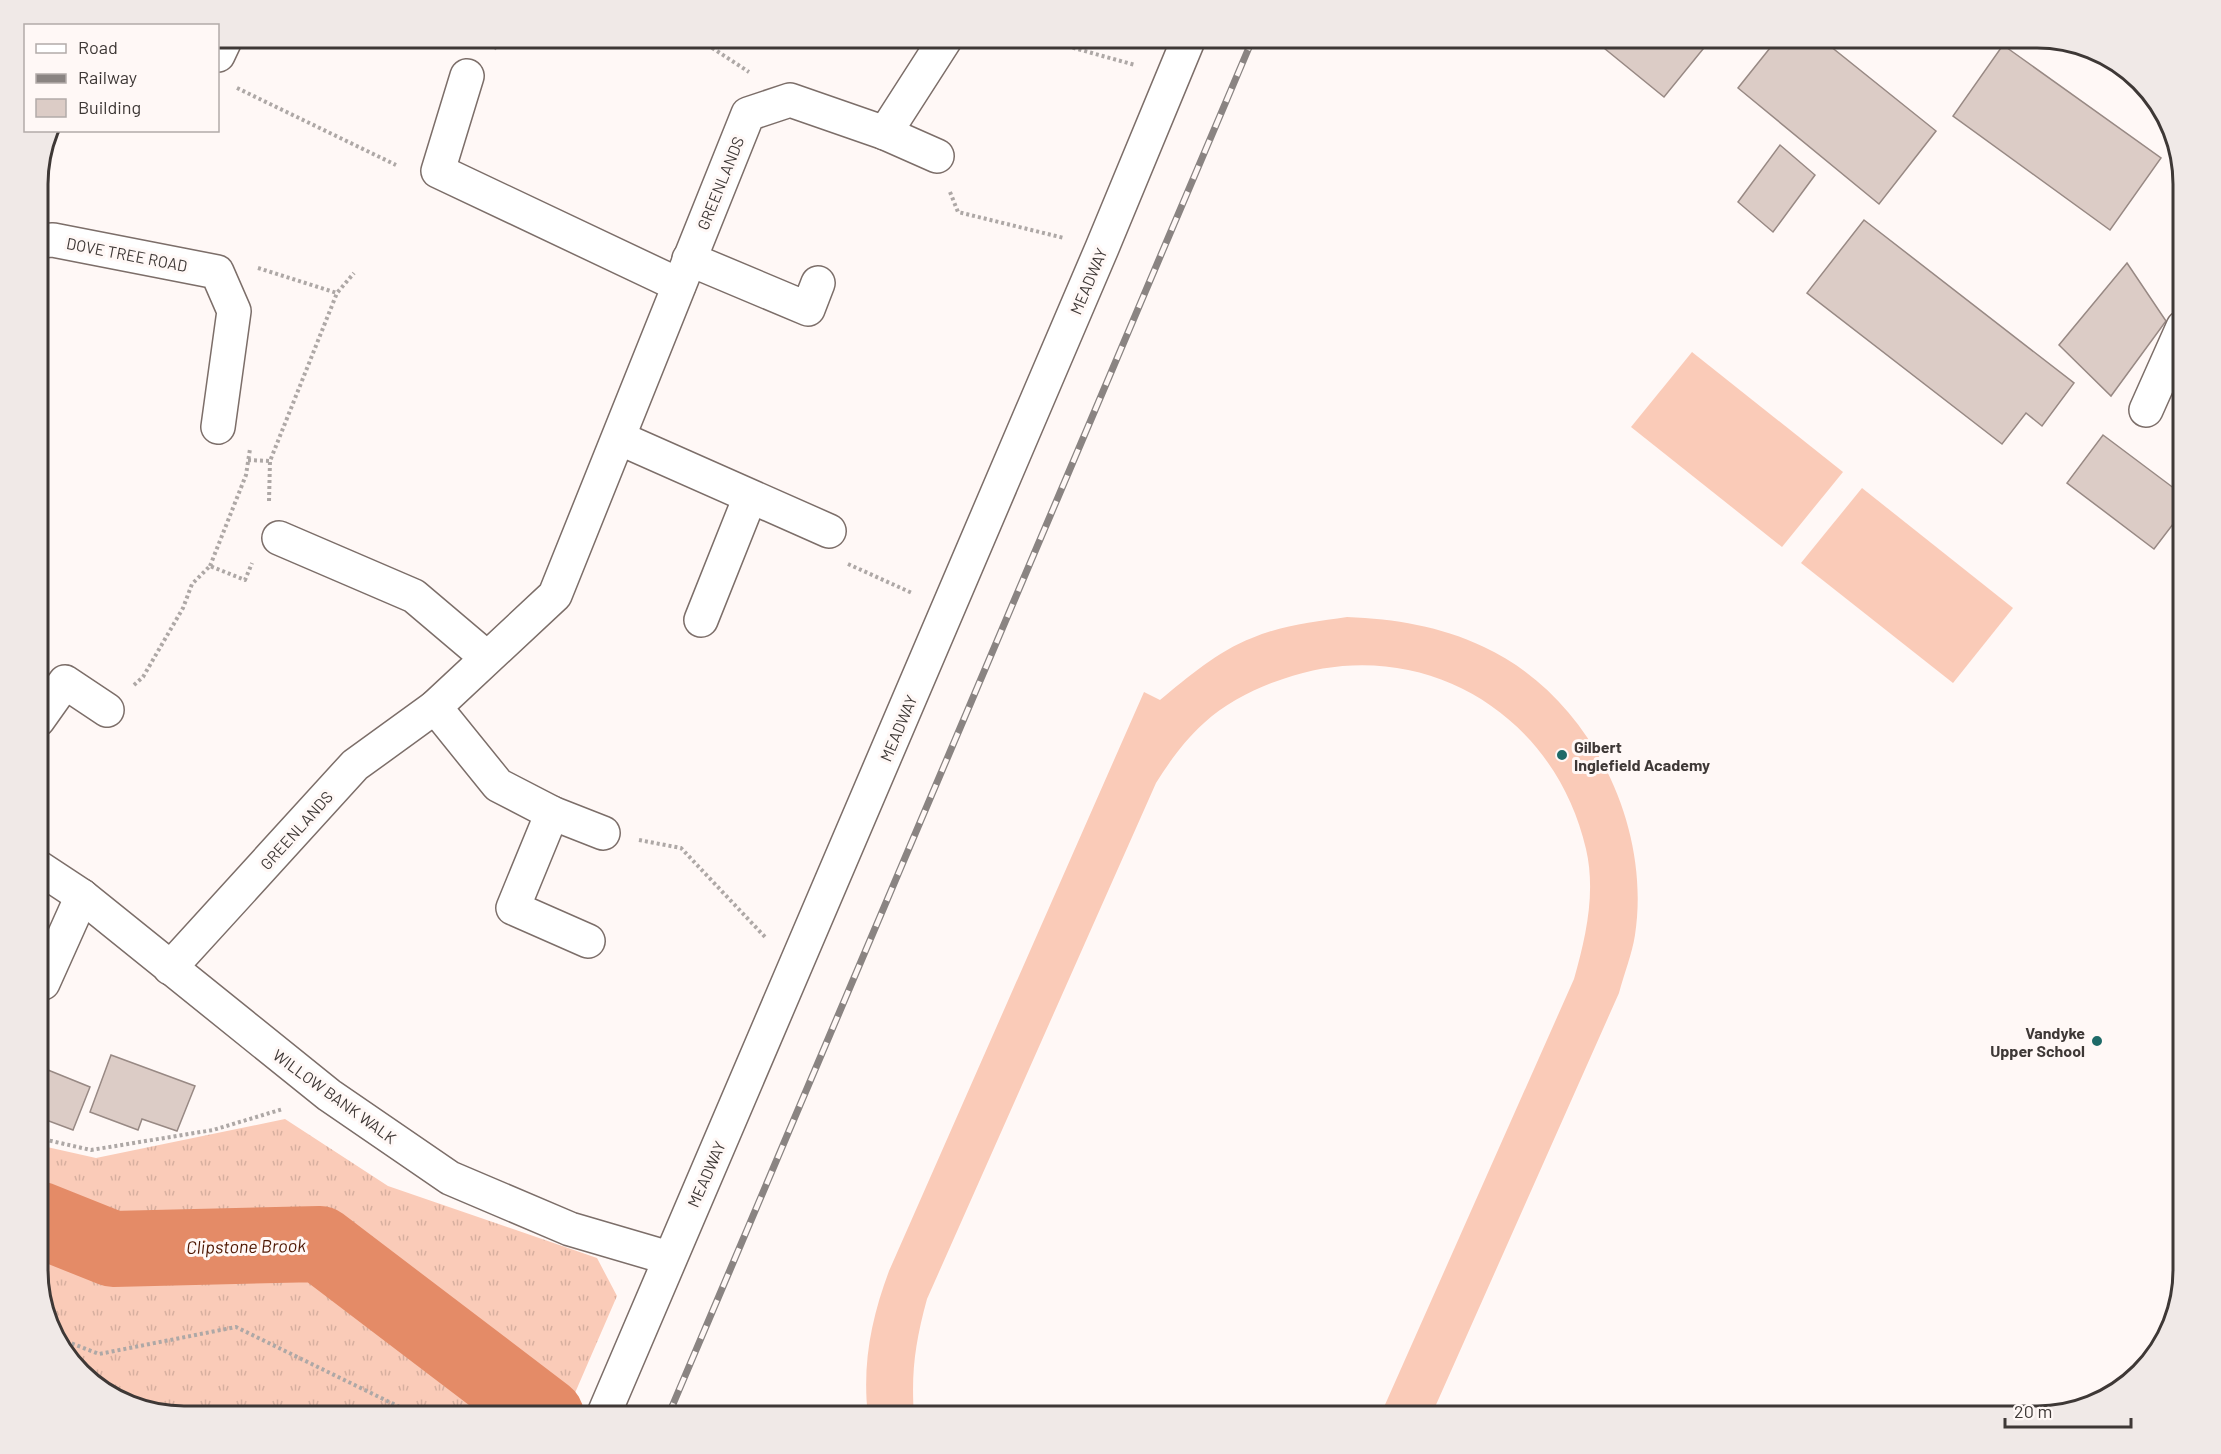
<svg xmlns="http://www.w3.org/2000/svg" width="2221" height="1454" viewBox="0 0 2221 1454" font-family="Barlow,sans-serif">
  <style>
    .grass { fill: url(#grass-tufts) }
    .pitch { fill: #facbb8 }
    .lines { fill: none; stroke-linecap: round; stroke-linejoin: round }
    .river { stroke: #e48b67; stroke-width: 76 }
    .building { fill: #dcccc6; stroke: #988984; stroke-width: 1.5 }
    .minor-casing { stroke: #7c6e69; stroke-width: 36 }
    .path { stroke: #aea8a6; stroke-width: 4; stroke-dasharray: 3 3; stroke-linecap: butt }
    .minor { stroke: #fff; stroke-width: 33 }
    .rail-casing { stroke: #8a8482; stroke-width: 7 }
    .rail { stroke: #fff8f6; stroke-width: 4.5; stroke-dasharray: 14; stroke-linecap: butt }
    .poi-dot { fill: #1e6a68; stroke: #fff8f6; stroke-width: 2 }
    .labels { text-anchor: middle; dominant-baseline: central; stroke-width: 6; stroke-linejoin: round; paint-order: stroke }
    .street-label { font-size: 16px; fill: #3e3836; stroke: #fff8f6 }
    .poi-label { font-size: 16px; font-weight: bold; fill: #3e3836; stroke: #fff8f6; text-anchor: start }
    .water-label { font-size: 18px; font-style: italic; fill: #4d1600; stroke: #fff8f6 }
    .rim { fill: none; stroke: #3e3836; stroke-width: 3 }
  </style>
  <defs>
    <pattern id="grass-tufts" width="24" height="20" patternUnits="userSpaceOnUse" patternTransform="scale(1.5)"><rect width="24" height="20" fill="#facbb8"/><path d="M3 7l-1-3M5 7V3M7 7l1-3M15 17l-1-3M17 17v-4M19 17l1-3" fill="none" stroke="#d7af9f"/></pattern>
  </defs>
  <rect width="100%" height="100%" fill="#fff8f6"/>
  <!-- grass -->
  <g class="grass">
    <path d="M285 1119 388 1186 597 1258 617 1296 565 1416H549L321 1242 113 1247 38 1217V1145L96 1158Z"/>
    <path d="M38 1221 112 1251 320 1246 541 1416H184L103 1392 57 1343 38 1279Z"/>
  </g>
  <!-- pitch -->
  <g class="pitch">
    <path d="M1692 352 1843 472 1782 547 1631 427Z"/>
    <path d="M1862 488 2013 608 1953 683 1801 563Z"/>
    <path d="M1347 617C1395 619 1440 626 1484 647 1588 695 1652 823 1635 935 1632 954 1624 974 1619 993L1431 1416H1380L1574 979C1586 937 1596 892 1586 849 1554 710 1417 632 1283 679 1255 688 1226 703 1204 723 1184 741 1170 761 1156 783L927 1299C915 1343 911 1372 914 1416H868C862 1365 871 1319 889 1271L1144 692 1160 700C1188 677 1218 651 1252 638 1282 625 1315 622 1347 617Z"/>
  </g>
  <g class="lines">
    <!-- river -->
    <path class="river" d="M38 1219 113 1249 320 1244 546 1416"/>
  </g>
  <!-- building -->
  <g class="building">
    <path d="M1605 38H1712L1664 97 1599 44Z"/>
    <path d="M1778 38H1820L1936 131 1879 204 1738 88Z"/>
    <path d="M2003 45 2161 158 2110 230 1953 116Z"/>
    <path d="M1780 145 1815 175 1773 232 1738 202Z"/>
    <path d="M1864 220 2074 383 2042 426 2026 413 2002 444 1807 293Z"/>
    <path d="M2127 263 2166 321 2111 396 2059 345Z"/>
    <path d="M2103 435 2183 495V511L2154 549 2067 483Z"/>
    <path d="M111 1055 195 1086 177 1131 142 1119 138 1130 90 1112Z"/>
    <path d="M48 1070 90 1087 73 1130 38 1117V1097Z"/>
  </g>
  <g class="lines">
    <defs>
      <g id="minor">
        <path d="M218 55 226 38"/>
        <path d="M467 76 438 171 679 285"/>
        <path d="M885 133 946 38"/>
        <path d="M38 241 53 240 217 272 234 311 218 427"/>
        <path d="M689 259 808 309 818 283"/>
        <path d="M2146 410 2183 327"/>
        <path d="M619 438 829 531"/>
        <path d="M279 538 414 596 486 657"/>
        <path d="M701 620 750 497"/>
        <path d="M435 707 498 785 552 813 603 833"/>
        <path d="M38 720 65 682 107 710"/>
        <path d="M552 813 513 908 588 941"/>
        <path d="M38 867 82 896 329 1095 450 1178 570 1229 669 1258"/>
        <path d="M170 968 355 765 435 707 555 595 748 114 790 100 885 133 937 156"/>
        <path d="M43 983 82 896"/>
        <path d="M603 1416 1102 248 1189 38"/>
      </g>
    </defs>
    <!-- minor casing -->
    <use href="#minor" class="minor-casing"/>
    <!-- path -->
    <g class="path">
      <path d="M489 38 500 42"/>
      <path d="M697 38 749 72"/>
      <path d="M1038 38 1135 65"/>
      <path d="M494 49 503 38"/>
      <path d="M237 88 396 165"/>
      <path d="M950 192 958 212 1064 238"/>
      <path d="M258 268 337 293"/>
      <path d="M248 460 270 461"/>
      <path d="M269 501 270 461 337 293 354 273"/>
      <path d="M848 564 912 593"/>
      <path d="M210 566 246 475 250 449"/>
      <path d="M134 685 143 677 183 608 192 584 210 566 245 580 252 563"/>
      <path d="M639 840 681 848 766 938"/>
      <path d="M38 1138 91 1150 213 1130 283 1109"/>
      <path d="M55 1337 99 1354 236 1327 418 1416"/>
    </g>
    <!-- minor -->
    <use href="#minor" class="minor"/>
    <defs>
      <path id="rail" d="M668 1416 1253 38"/>
    </defs>
    <!-- rail casing -->
    <use href="#rail" class="rail-casing"/>
    <!-- rail -->
    <use href="#rail" class="rail"/>
  </g>
  <!-- markers -->
  <g class="poi-dot">
    <circle cx="1562" cy="755" r="6"/>
    <circle cx="2097" cy="1041" r="6"/>
  </g>
  <g class="labels">
    <!-- street labels -->
    <g class="street-label">
      <text transform="translate(720 183) rotate(-68)">GREENLANDS</text>
      <text transform="translate(127 254) rotate(11)">DOVE TREE ROAD</text>
      <text transform="translate(1088 281) rotate(-67)">MEADWAY</text>
      <text transform="translate(898 728) rotate(-67)">MEADWAY</text>
      <text transform="translate(296 830) rotate(-48)">GREENLANDS</text>
      <text transform="translate(335 1096) rotate(36)">WILLOW BANK WALK</text>
      <text transform="translate(706 1174) rotate(-66)">MEADWAY</text>
    </g>
    <!-- poi labels -->
    <g class="poi-label">
      <text x="1574" y="746">Gilbert<tspan x="1574" dy="18">Inglefield Academy</tspan></text>
      <text x="2085" y="1032" text-anchor="end">Vandyke<tspan x="2085" dy="18">Upper School</tspan></text>
    </g>
    <!-- water labels -->
    <g class="water-label">
      <text transform="translate(246 1246) rotate(-1)">Clipstone Brook</text>
    </g>
  </g>
  <!-- crop -->
  <path d="M0 0H2221V1454H0ZM184 48H2037A136 136 0 0 1 2173 184V1270A136 136 0 0 1 2037 1406H184A136 136 0 0 1 48 1270V184A136 136 0 0 1 184 48Z" fill="#f0e9e7" fill-rule="evenodd"/>
  <path class="rim" d="M184 48H2037A136 136 0 0 1 2173 184V1270A136 136 0 0 1 2037 1406H184A136 136 0 0 1 48 1270V184A136 136 0 0 1 184 48Z"/>
  <!-- legend -->
  <rect x="24" y="24" width="195" height="108" fill="#fff8f6" stroke="#b2aba9" stroke-width="1.5"/>
  <rect x="36" y="44" width="30" height="9" fill="#ffffff" stroke="#b2aba9" stroke-width="1.5"/>
  <text x="78" y="54" font-size="18" fill="#3e3836">Road</text>
  <rect x="36" y="74" width="30" height="9" fill="#8a8482" stroke="#b2aba9" stroke-width="1.5"/>
  <text x="78" y="84" font-size="18" fill="#3e3836">Railway</text>
  <rect x="36" y="99" width="30" height="18" fill="#dcccc6" stroke="#b2aba9" stroke-width="1.5"/>
  <text x="78" y="114" font-size="18" fill="#3e3836">Building</text>
  <!-- scale -->
  <path d="M2005 1418v9h126v-9" fill="none" stroke="#3e3836" stroke-width="3"/>
  <text x="2014" y="1418" font-size="18" fill="#3e3836" stroke="#fff8f6" stroke-width="4.5" paint-order="stroke">20 m</text>
</svg>
